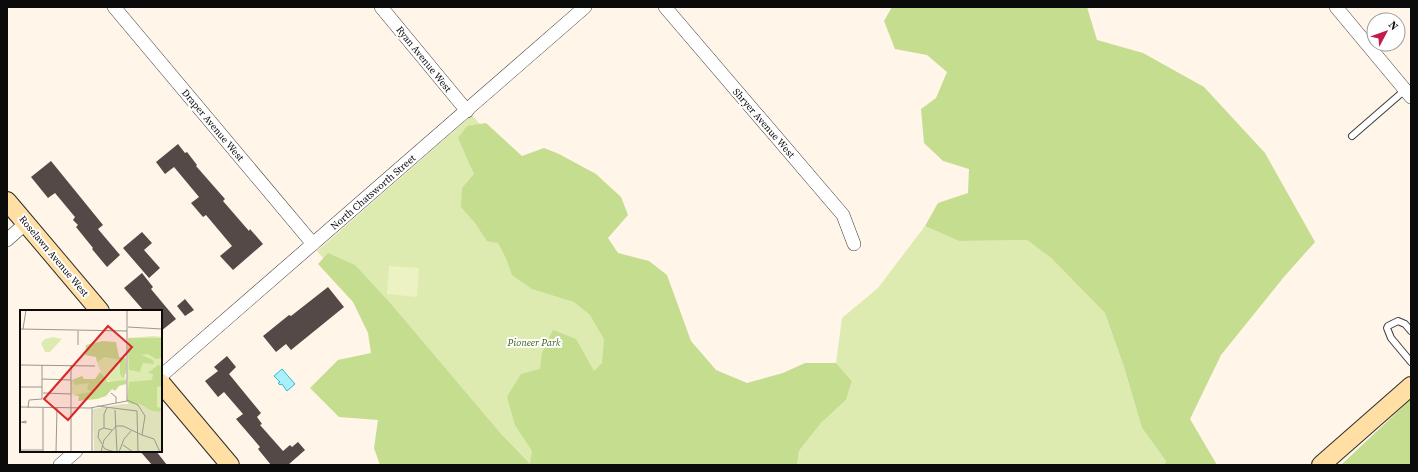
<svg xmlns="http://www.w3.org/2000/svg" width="1418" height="472" viewBox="0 0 1418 472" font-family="'Source Serif 4',serif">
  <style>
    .green { fill: #ddebb1 }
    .forest { fill: #c5dd8f }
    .pitch { fill: #edf2c3 }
    .water { fill: #aaeffa; stroke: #2cbbd6 }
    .building { fill: #544947 }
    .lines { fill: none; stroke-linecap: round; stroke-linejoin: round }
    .lane-casing { stroke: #3e3e3e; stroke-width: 8 }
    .street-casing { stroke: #3e3e3e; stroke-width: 14 }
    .secondary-casing { stroke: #2d2d2d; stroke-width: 20 }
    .lane { stroke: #fff; stroke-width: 6 }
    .street { stroke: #fff; stroke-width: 13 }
    .secondary { stroke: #ffdfa4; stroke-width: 18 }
    .labels { text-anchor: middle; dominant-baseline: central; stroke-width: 4; stroke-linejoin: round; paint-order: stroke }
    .street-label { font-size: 10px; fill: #0b0b0b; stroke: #fff }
    .park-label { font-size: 10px; font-style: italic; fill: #3b6618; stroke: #fff }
    .inset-road { fill: none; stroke: #9d9790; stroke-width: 1 }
    .view { fill: #d62828; fill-opacity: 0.15; stroke: #d62828; stroke-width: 2 }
    .inset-edge { fill: none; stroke: #0b0b0b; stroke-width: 2 }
  </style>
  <rect width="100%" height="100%" fill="#fff5e9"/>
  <!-- green -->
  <g class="green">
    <path d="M472 115 752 434 716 465H505L317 251Z"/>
    <path d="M925 226 959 241 1027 240 1051 258 1105 313 1124 367 1142 428 1166 461 1164 465H797L799 451 821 423 846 400 852 381 836 363 842 318 878 288Z"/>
  </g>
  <!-- forest -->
  <g class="forest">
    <path d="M892 7H1087L1097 40 1143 53 1204 87 1265 153 1315 242 1283 278 1221 355 1190 419 1217 465H1164L1166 461 1142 428 1124 367 1105 313 1051 258 1027 240 959 241 925 226 938 203 968 193 969 169 943 161 924 143 921 109 936 98 947 72 927 55 895 49 884 21Z"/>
    <path d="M486 123 522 156 544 148 559 154 596 174 621 197 628 215 608 238 618 253 649 261 667 275 691 341 716 370 747 383 783 373 805 363H836L852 381 846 400 821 423 799 451 797 465H380L374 448 378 420 339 417 310 388 338 360 371 353 368 333 353 302 318 264 328 253 355 265 391 304 501 434 530 464 532 451 515 425 507 397 521 374 540 369 542 353 553 330 576 339 594 371 602 363 604 339 590 315 574 302 532 289 512 275 506 258 498 243 487 241 475 223 461 207 462 188 474 174 458 138 467 126Z"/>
    <path d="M1411 399V465H1341Z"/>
  </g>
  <!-- pitch -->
  <path class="pitch" d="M389 266 419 268 417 297 387 294Z"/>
  <!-- water -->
  <path class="water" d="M282 369 295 384 287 391 282 384 280 385 278 383 280 382 274 376Z"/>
  <!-- building -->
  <g class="building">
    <path d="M178 144 185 153 187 152 197 165 196 166 225 199 223 201 249 231 250 229 263 244 233 270 220 256 232 246 206 215 203 217 191 203 199 197 174 167 165 174 156 162Z"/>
    <path d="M51 161 103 225 98 229 120 255 107 267 92 249 93 248 76 227 78 225 73 220 75 217 55 193 48 198 31 177Z"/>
    <path d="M142 232 152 243 144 250 160 268 149 278 123 248Z"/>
    <path d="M142 273 153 287 151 289 176 319 161 331V311H144L124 288Z"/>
    <path d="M328 287 344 307 291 350 286 344 276 352 263 336 289 315 291 316Z"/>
    <path d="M185 299 194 310 185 316 177 306Z"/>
    <path d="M227 356 236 367 229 374 261 413 257 417 262 424 260 425 283 451 290 445 292 447 298 442 305 450 288 465H271L258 449 260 447 236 419 243 414 224 392 218 397 205 381 218 371 214 367Z"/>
    <path d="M140 451H156L167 465H152Z"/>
  </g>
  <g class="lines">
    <defs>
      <g id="lane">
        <path d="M1352 136 1405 90"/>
        <path d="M1411 331 1405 324 1398 321 1388 326 1387 328 1391 338 1411 362"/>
      </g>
      <g id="street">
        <path d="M114 7 313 244"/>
        <path d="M381 7 467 111"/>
        <path d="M665 7 843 215 854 244"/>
        <path d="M1336 7 1411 97"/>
        <path d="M7 240 26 223"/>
        <path d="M161 376 585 7"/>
        <path d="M60 465 76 451"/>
      </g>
      <g id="secondary">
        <path d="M7 201 100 311"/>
        <path d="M161 383 230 465"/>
        <path d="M1321 465 1411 386"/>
      </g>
    </defs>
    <!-- lane casing -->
    <use href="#lane" class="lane-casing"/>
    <!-- street casing -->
    <use href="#street" class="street-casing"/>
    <!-- secondary casing -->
    <use href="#secondary" class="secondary-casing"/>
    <!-- lane -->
    <use href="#lane" class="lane"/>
    <!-- street -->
    <use href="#street" class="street"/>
    <!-- secondary -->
    <use href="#secondary" class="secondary"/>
  </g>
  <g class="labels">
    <!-- street labels -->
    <g class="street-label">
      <text transform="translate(424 59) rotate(51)">Ryan Avenue West</text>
      <text transform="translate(764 123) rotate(49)">Shryer Avenue West</text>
      <text transform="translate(213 125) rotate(50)">Draper Avenue West</text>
      <text transform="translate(373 192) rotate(-41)">North Chatsworth Street</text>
      <text transform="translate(54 256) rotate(50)">Roselawn Avenue West</text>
    </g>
    <!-- park labels -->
    <g class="park-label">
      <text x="534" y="342">Pioneer Park</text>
    </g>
  </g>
  <!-- overview -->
  <g transform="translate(20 310)">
    <rect width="142" height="142" fill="#fff5e9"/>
    <path d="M134 26 142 27V102L132 101 120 94H108V28ZM33 27 42 29 30 42H25L21 33 25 29ZM90 46 100 50 106 70 93 73 83 68 77 52 83 47ZM51 70H80V84H51Z" fill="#ddebb1"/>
    <path d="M108 28H142V48L136 49 128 44 121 45 133 50 134 54 123 53 120 62 109 60ZM83 31 96 32 99 47 106 48V63L103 68 100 64V50L85 47 77 52 76 47 65 45 66 35ZM138 55 142 56V76L137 77V97L142 98 139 104 107 92 109 72 132 70 133 64 128 63ZM80 62 88 72 106 70V74L99 76 95 81 92 79 86 86 77 89 58 91 59 86 52 85 71 82 67 79 69 73 55 75 52 70 62 66 64 69H75Z" fill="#c5dd8f"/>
    <path d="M103 94H120L132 101 142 102V142H74L73 99Z" fill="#dee1ba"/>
    <path class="inset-road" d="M108 17 142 19M0 19 107 21M3 19 6 0M58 21V35M0 55 75 56M22 69 51 70M0 77H22M23 83 51 84M91 83 96 87V93M77 96 117 101 118 142M0 97 70 98 107 91V0M8 98 9 90 22 89V55M23 98V142M72 98V142M87 98 84 104V118L92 120M95 100 97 142M0 112 6 113V111L2 112M122 125 134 129 140 142M82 134 78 127 79 120 84 118M82 135 85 139 95 142M103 135 113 142M0 140H23M36 142 37 98M51 142V55M81 142 84 130 96 116H103L122 125 125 106 118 95 107 90M99 142 104 129 111 121"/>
    <path class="view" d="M88 16 112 37 48 110 24 89Z"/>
    <rect width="142" height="142" class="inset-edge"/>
  </g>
  <!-- border -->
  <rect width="1418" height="472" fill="none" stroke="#0b0b0b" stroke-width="16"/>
  <!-- north arrow -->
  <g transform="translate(1386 32) rotate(49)"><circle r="19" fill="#ffffff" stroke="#9d9d9d"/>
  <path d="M0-3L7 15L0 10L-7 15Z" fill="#c31b4b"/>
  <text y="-6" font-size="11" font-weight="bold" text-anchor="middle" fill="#0b0b0b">N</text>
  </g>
</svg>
